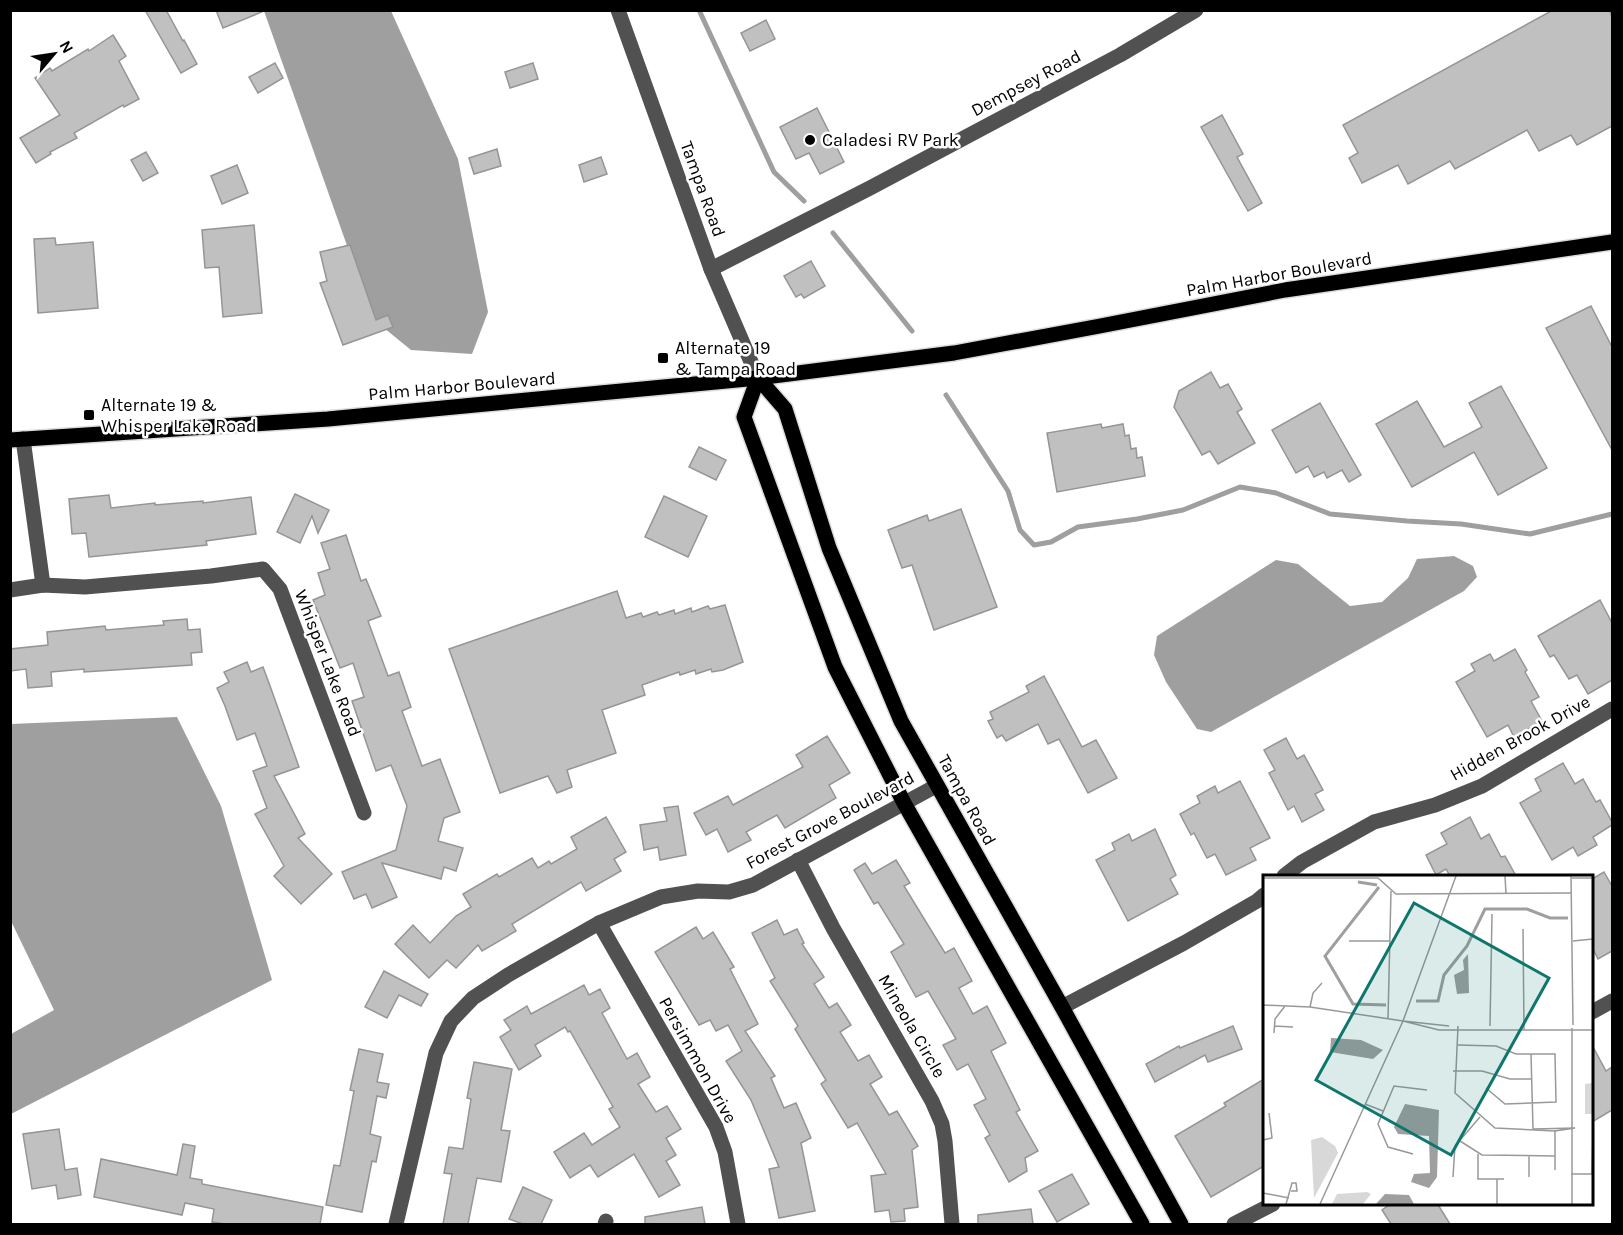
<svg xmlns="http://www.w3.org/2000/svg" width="1623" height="1235" viewBox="0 0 1623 1235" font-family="Karla,sans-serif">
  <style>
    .water { fill: #9f9f9f }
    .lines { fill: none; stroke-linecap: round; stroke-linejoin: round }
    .stream { stroke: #9f9f9f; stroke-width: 5 }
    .building { fill: #c0c0c0; stroke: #959595; stroke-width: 1.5 }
    .major-casing { stroke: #dbdbdb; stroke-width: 18 }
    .minor { stroke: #515151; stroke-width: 15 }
    .major { stroke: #000; stroke-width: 15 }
    .poi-dot { fill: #000; stroke: #fff; stroke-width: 2 }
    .labels { text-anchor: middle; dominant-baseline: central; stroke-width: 5; stroke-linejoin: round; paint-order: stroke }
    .street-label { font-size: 18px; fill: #000; stroke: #fff }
    .poi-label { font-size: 18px; fill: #000; stroke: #fff; text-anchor: start }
    .inset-river { fill: none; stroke: #9f9f9f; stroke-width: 3 }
    .inset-road { fill: none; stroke: #999; stroke-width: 1.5 }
    .view { fill: #0f766e; fill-opacity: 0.15; stroke: #0f766e; stroke-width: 3 }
    .inset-edge { fill: none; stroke: #000; stroke-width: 3 }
  </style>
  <rect width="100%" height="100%" fill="#fff"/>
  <!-- water -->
  <g class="water">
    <path d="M264 11H391L458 159 488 312 472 354 411 350 373 319Z"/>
    <path d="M1454 556 1473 566 1477 577 1464 591 1211 732 1197 729 1166 682 1154 655 1157 636 1276 560 1298 564 1350 606 1382 602 1408 578 1417 559Z"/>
    <path d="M177 717 221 806 272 980 11 1114V1034L54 1010 11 921V724Z"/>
  </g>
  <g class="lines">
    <!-- stream -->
    <g class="stream">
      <path d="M699 10 774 172 804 201"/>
      <path d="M833 233 912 331"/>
      <path d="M946 395 1008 491 1020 530 1034 545 1051 542 1078 527 1137 519 1183 510 1240 487 1276 493 1330 514 1407 521 1461 524 1530 534 1612 514"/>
    </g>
  </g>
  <!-- building -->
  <g class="building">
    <path d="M145 10H166L183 41 184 40 197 64 181 73Z"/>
    <path d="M216 10H264V11L223 28Z"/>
    <path d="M1553 10H1609L1612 17V126L1577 145 1571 135 1539 151 1527 130 1455 169 1450 161 1408 184 1398 165 1362 183 1349 158 1358 153 1343 125Z"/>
    <path d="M766 20 775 39 750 51 741 33Z"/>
    <path d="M113 35 126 56 119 61 139 99 124 107 123 105 74 133 77 138 50 152 51 154 36 163 20 138 60 115 35 78 50 68 52 71 88 49 89 51Z"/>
    <path d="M275 63 283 78 258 93 249 77Z"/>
    <path d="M533 63 538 79 510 88 505 72Z"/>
    <path d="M817 108 844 162 820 174 809 153 796 159 780 127Z"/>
    <path d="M1222 115 1243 154 1237 157 1262 203 1248 211 1201 127Z"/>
    <path d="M497 149 501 166 474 174 469 158Z"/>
    <path d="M146 152 158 173 143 181 131 160Z"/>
    <path d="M601 157 607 174 584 182 579 165Z"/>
    <path d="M237 165 248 193 222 204 211 176Z"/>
    <path d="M254 225 262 313 223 317 219 267 205 268 202 230Z"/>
    <path d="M55 238 56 245 93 242 98 308 38 313 34 239Z"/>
    <path d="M350 245 376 320 388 315 393 327 343 345 320 283 327 281 320 252Z"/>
    <path d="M811 261 825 286 804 298 801 294 796 297 784 276Z"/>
    <path d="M1591 306 1612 347V450L1546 328Z"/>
    <path d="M1211 372 1220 388 1228 384 1242 409 1237 412 1255 443 1218 464 1210 451 1202 455 1174 407 1179 391Z"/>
    <path d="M1501 386 1547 468 1498 495 1474 452 1412 487 1376 424 1417 401 1444 447 1482 427 1469 403Z"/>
    <path d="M1320 403 1361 475 1349 482 1342 470 1327 478 1324 472 1314 477 1308 466 1296 473 1272 430Z"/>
    <path d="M1101 424 1102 428 1123 424 1125 436 1129 435 1131 449 1136 448 1137 458 1142 457 1145 476 1057 492 1047 433Z"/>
    <path d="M699 447 726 460 716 480 689 467Z"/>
    <path d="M295 494 329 510 318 533 312 516 300 543 277 532Z"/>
    <path d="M109 495 111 508 155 503V505L203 501V503L251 497 256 534 206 541 207 545 89 557 86 533 72 534 69 499Z"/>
    <path d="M664 496 707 516 688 557 645 537Z"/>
    <path d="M961 509 997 607 934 630 912 565 902 568 888 530 927 515 929 521Z"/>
    <path d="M346 535 361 581 366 579 381 616 368 621 388 676 399 672 411 707 402 711 422 766 440 759 460 812 444 818 438 841 463 848 456 871 444 867 441 879 382 863 397 897 372 908 366 894 354 899 342 872 396 850 407 806 391 765 376 771 352 701 364 697 353 663 340 668 313 600 325 595 318 573 330 569 321 543Z"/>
    <path d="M617 591 626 618 641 613 643 617 657 612 659 615 674 610 675 614 691 608 692 612 708 606 710 609 725 605 743 662 723 670 712 672 711 669 696 674 695 670 680 675 679 672 642 685 645 695 602 710 616 753 567 770 572 787 557 793 548 776 500 793 449 649Z"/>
    <path d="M1600 600 1612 623V680L1588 694 1577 675 1569 679 1554 655 1550 657 1538 636Z"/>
    <path d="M187 619 188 630 200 629 202 652 191 653 192 665 84 672V669L51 672 52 686 28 688 26 669 10 671V649L48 645 47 632 105 626 106 630 164 625 163 621Z"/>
    <path d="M1515 649 1527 670 1525 672 1539 697 1531 701 1542 721 1514 737 1508 725 1487 737 1456 682 1475 671 1471 664 1490 654 1494 661Z"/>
    <path d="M247 662 251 672 263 667 269 683 299 767 274 776 305 834 298 838 332 874 301 904 274 876 284 866 255 814 267 808 253 771 267 766 255 733 237 740 225 706 217 688 229 682 224 672Z"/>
    <path d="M1044 676 1082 747 1096 740 1117 778 1088 793 1059 739 1048 744 1038 724 1006 741 1002 735 997 738 988 721 993 719 990 712 1029 692 1026 686Z"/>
    <path d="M827 736 850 773 829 785 836 798 785 828 777 815 746 832 751 840 728 852 717 829 706 835 694 813 728 796 733 805 803 767 796 755Z"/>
    <path d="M1286 738 1297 759 1304 755 1323 790 1315 794 1324 810 1302 822 1294 806 1288 810 1269 773 1275 770 1264 750Z"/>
    <path d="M1563 763 1575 784 1583 779 1596 802 1600 800 1612 822V825L1593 837 1597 845 1578 856 1573 847 1552 860 1520 803 1541 791 1535 779Z"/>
    <path d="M1240 781 1270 838 1250 848 1256 860 1226 875 1215 854 1207 858 1194 833 1191 835 1180 814 1200 803 1197 796 1215 786 1218 793Z"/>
    <path d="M678 806 686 855 660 860 658 847 644 850 640 825 667 821 664 808Z"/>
    <path d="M606 817 626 852 614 859 621 871 586 891 581 882 512 924 516 931 482 951 478 945 456 968 447 960 429 978 395 944 413 925 430 943 456 916 471 907 463 894 497 874 499 877 532 858 538 868 549 861 551 864 577 849 571 837Z"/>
    <path d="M1470 817 1481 839 1489 834 1501 857 1505 856 1516 876H1450L1446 869 1436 875 1426 855 1447 844 1441 833Z"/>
    <path d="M1155 829 1176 875 1170 879 1178 894 1128 921 1096 860 1115 850 1112 843 1129 834 1132 841Z"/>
    <path d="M896 860 910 883 904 886 945 953 954 948 972 981 959 988 973 1014 987 1006 1006 1043 991 1051 1020 1110 1016 1112 1038 1151 1025 1158 1027 1171 1009 1182 985 1138 990 1135 974 1105 986 1099 968 1064 957 1070 943 1045 956 1039 928 991 916 997 891 952 904 944 878 902 874 904 854 870 865 863 872 874Z"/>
    <path d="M1604 872 1612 886V951L1598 959 1592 947V879Z"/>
    <path d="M777 920 784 935 797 929 804 943 802 944 824 977 814 984 829 1008 837 1003 851 1025 840 1032 858 1061 869 1055 882 1077 870 1084 889 1115 897 1111 918 1146 912 1150 918 1207 904 1209 905 1221 891 1222 889 1210 875 1212 871 1176 886 1174 857 1123 848 1128 821 1084 826 1080 795 1029 798 1026 770 981 775 978 752 933Z"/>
    <path d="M696 927 703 939 713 932 734 967 730 969 758 1024 745 1031 775 1076 771 1078 784 1108 796 1103 811 1138 801 1143 815 1211 779 1218 769 1169 779 1167 751 1100 726 1061 742 1051 728 1025 716 1031 710 1020 699 1025 655 952Z"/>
    <path d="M384 971 428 994 421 1006 399 995 387 1018 365 1007Z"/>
    <path d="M584 985 589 995 600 989 610 1008 602 1013 627 1059 637 1053 650 1077 638 1084 656 1112 667 1106 681 1129 666 1138 676 1155 666 1161 680 1185 659 1197 634 1154 598 1177 590 1165 570 1178 554 1152 584 1133 592 1145 620 1127 609 1109 613 1107 570 1031 568 1032 565 1027 535 1045 541 1056 519 1070 500 1037 511 1030 504 1020 527 1006 531 1014Z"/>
    <path d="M1233 1026 1242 1049 1208 1062 1205 1055 1155 1082 1146 1064 1179 1046 1180 1048Z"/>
    <path d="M1592 1045 1606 1071 1612 1067V1110L1592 1122Z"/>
    <path d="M359 1049 383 1054 377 1082 389 1084 386 1098 377 1096 370 1134 381 1137 376 1162 372 1161 362 1212 326 1205 334 1165 340 1166 354 1091 350 1090Z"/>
    <path d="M474 1062 512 1069 501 1130 510 1131 501 1182 477 1178 468 1224H443L452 1174 444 1173 449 1147 463 1149 471 1099 467 1098Z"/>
    <path d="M1264 1079V1166L1211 1197 1175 1136 1226 1106 1224 1103Z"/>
    <path d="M59 1129 65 1170 77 1168 81 1195 58 1199 56 1185 32 1189 23 1134Z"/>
    <path d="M183 1144 195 1146 190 1178 202 1180V1184L323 1207 320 1224H225L212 1222 214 1209 185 1203 182 1215 94 1197 101 1159 177 1175Z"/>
    <path d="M1072 1174 1089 1204 1057 1222 1039 1191Z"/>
    <path d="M523 1187 552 1200 541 1224H523L509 1219Z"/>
    <path d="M1392 1203H1437L1450 1224H1391L1382 1210Z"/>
    <path d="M702 1207 705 1224H645V1217Z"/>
    <path d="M1031 1209 1033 1224H978V1215Z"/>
  </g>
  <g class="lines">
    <defs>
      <g id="major">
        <path d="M758 378 785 409 829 548 901 721 1062 1007 1181 1224"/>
        <path d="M758 378 744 417 835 667 904 803 1142 1224"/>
        <path d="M10 440 328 419 758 378 954 353 1100 326 1285 290 1612 242"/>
      </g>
    </defs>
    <!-- major casing -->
    <use href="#major" class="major-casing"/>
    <!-- minor -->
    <g class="minor">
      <path d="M618 10 711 269 758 378"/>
      <path d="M711 269 870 188 1120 55 1196 10"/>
      <path d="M23 439 43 585"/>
      <path d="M10 590 43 585 85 587 211 576 263 569 280 589 364 813"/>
      <path d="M798 860 833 928 932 1101 942 1124 945 1141 952 1224"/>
      <path d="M1284 876 1302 862 1374 822 1435 805 1482 786 1612 709"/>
      <path d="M599 923 716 1127 725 1152 738 1224"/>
      <path d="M1062 1007 1184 943 1257 901 1264 895"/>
      <path d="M1592 1012 1612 1001"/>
      <path d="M396 1224 436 1053 451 1021 473 998 508 975 599 923 661 897 698 891 729 892 753 885 936 786"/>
      <path d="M605 1224 606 1221"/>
      <path d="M1234 1224 1273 1204"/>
    </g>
    <!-- major -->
    <use href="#major" class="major"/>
  </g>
  <!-- markers -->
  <g class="poi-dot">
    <circle cx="810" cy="140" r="6"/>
    <rect x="657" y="352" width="12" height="12" rx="3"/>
    <rect x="83" y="409" width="12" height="12" rx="3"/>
  </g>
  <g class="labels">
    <!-- street labels -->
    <g class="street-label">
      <text transform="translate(1026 83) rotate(-28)">Dempsey Road</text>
      <text transform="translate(703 189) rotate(70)">Tampa Road</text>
      <text transform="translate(1279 274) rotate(-10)">Palm Harbor Boulevard</text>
      <text transform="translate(462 386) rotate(-5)">Palm Harbor Boulevard</text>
      <text transform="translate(328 663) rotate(69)">Whisper Lake Road</text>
      <text transform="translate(1520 738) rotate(-29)">Hidden Brook Drive</text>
      <text transform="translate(967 800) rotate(61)">Tampa Road</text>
      <text transform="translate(830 820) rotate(-28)">Forest Grove Boulevard</text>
      <text transform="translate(912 1026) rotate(60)">Mineola Circle</text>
      <text transform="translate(698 1060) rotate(61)">Persimmon Drive</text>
    </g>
    <!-- poi labels -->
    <g class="poi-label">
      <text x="822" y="140">Caladesi RV Park</text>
      <text x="675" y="348">Alternate 19<tspan x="675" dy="21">&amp; Tampa Road</tspan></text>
      <text x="101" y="405">Alternate 19 &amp;<tspan x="101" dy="21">Whisper Lake Road</tspan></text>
    </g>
  </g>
  <!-- overview -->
  <g transform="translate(1263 875)">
    <rect width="330" height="330" fill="#fff"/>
    <path d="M330 208V239H322V209ZM59 262 72 271 75 278 51 323 48 265ZM104 317 108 319 100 329H69L74 319Z" fill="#d8d8d8"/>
    <path d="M205 79 206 118 194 119 191 100 201 95 200 85ZM68 163 98 165 120 175 110 184 67 177ZM142 229 176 235 174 302 166 313 148 307 151 299 167 298 166 261 135 259 131 252ZM122 319 146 320 151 329H113Z" fill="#9f9f9f"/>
    <path class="inset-river" d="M95 7 114 10M116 12 62 81 90 129 123 130M153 126H175L181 100 204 71 222 34H264L287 43H305"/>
    <path class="inset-road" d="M242 1 243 19M308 1 310 150M0 3H115L133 19 309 18M309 3H330M260 54 261 155M86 66H126M310 66 330 64M0 130 47 132 140 146M47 132 50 118 59 108M125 144 128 16M140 146 176 155H330M140 146 186 151M11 151 30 152M195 151 192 218 232 253 292 256 312 253 270 254M227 151 229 39M11 158 12 144 22 131M195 170 233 171 253 179H292L293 227 242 229 223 213M268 179 270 254M190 196H219L247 204H268M102 229 120 236M292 255V295M0 265 9 263 6 238M197 266 219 280 292 281M150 279 125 272 115 249 131 211 164 215M215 279V304H241M266 280V302M308 299H329M329 299 330 256M190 302 192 271 217 242M234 304V329M0 318 26 323M23 329 29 308H33L34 316H28M57 329 140 146 193 1M309 329V153"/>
    <path class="view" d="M151 28 286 103 188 280 53 205Z"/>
    <rect width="330" height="330" class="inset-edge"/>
  </g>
  <!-- border -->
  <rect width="1623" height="1235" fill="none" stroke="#000000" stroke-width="24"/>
  <!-- north arrow -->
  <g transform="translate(54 54) rotate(61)" stroke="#ffffff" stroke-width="4.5" paint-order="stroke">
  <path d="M0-4.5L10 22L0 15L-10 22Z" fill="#000000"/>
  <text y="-9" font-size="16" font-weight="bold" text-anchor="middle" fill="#000000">N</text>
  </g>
</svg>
